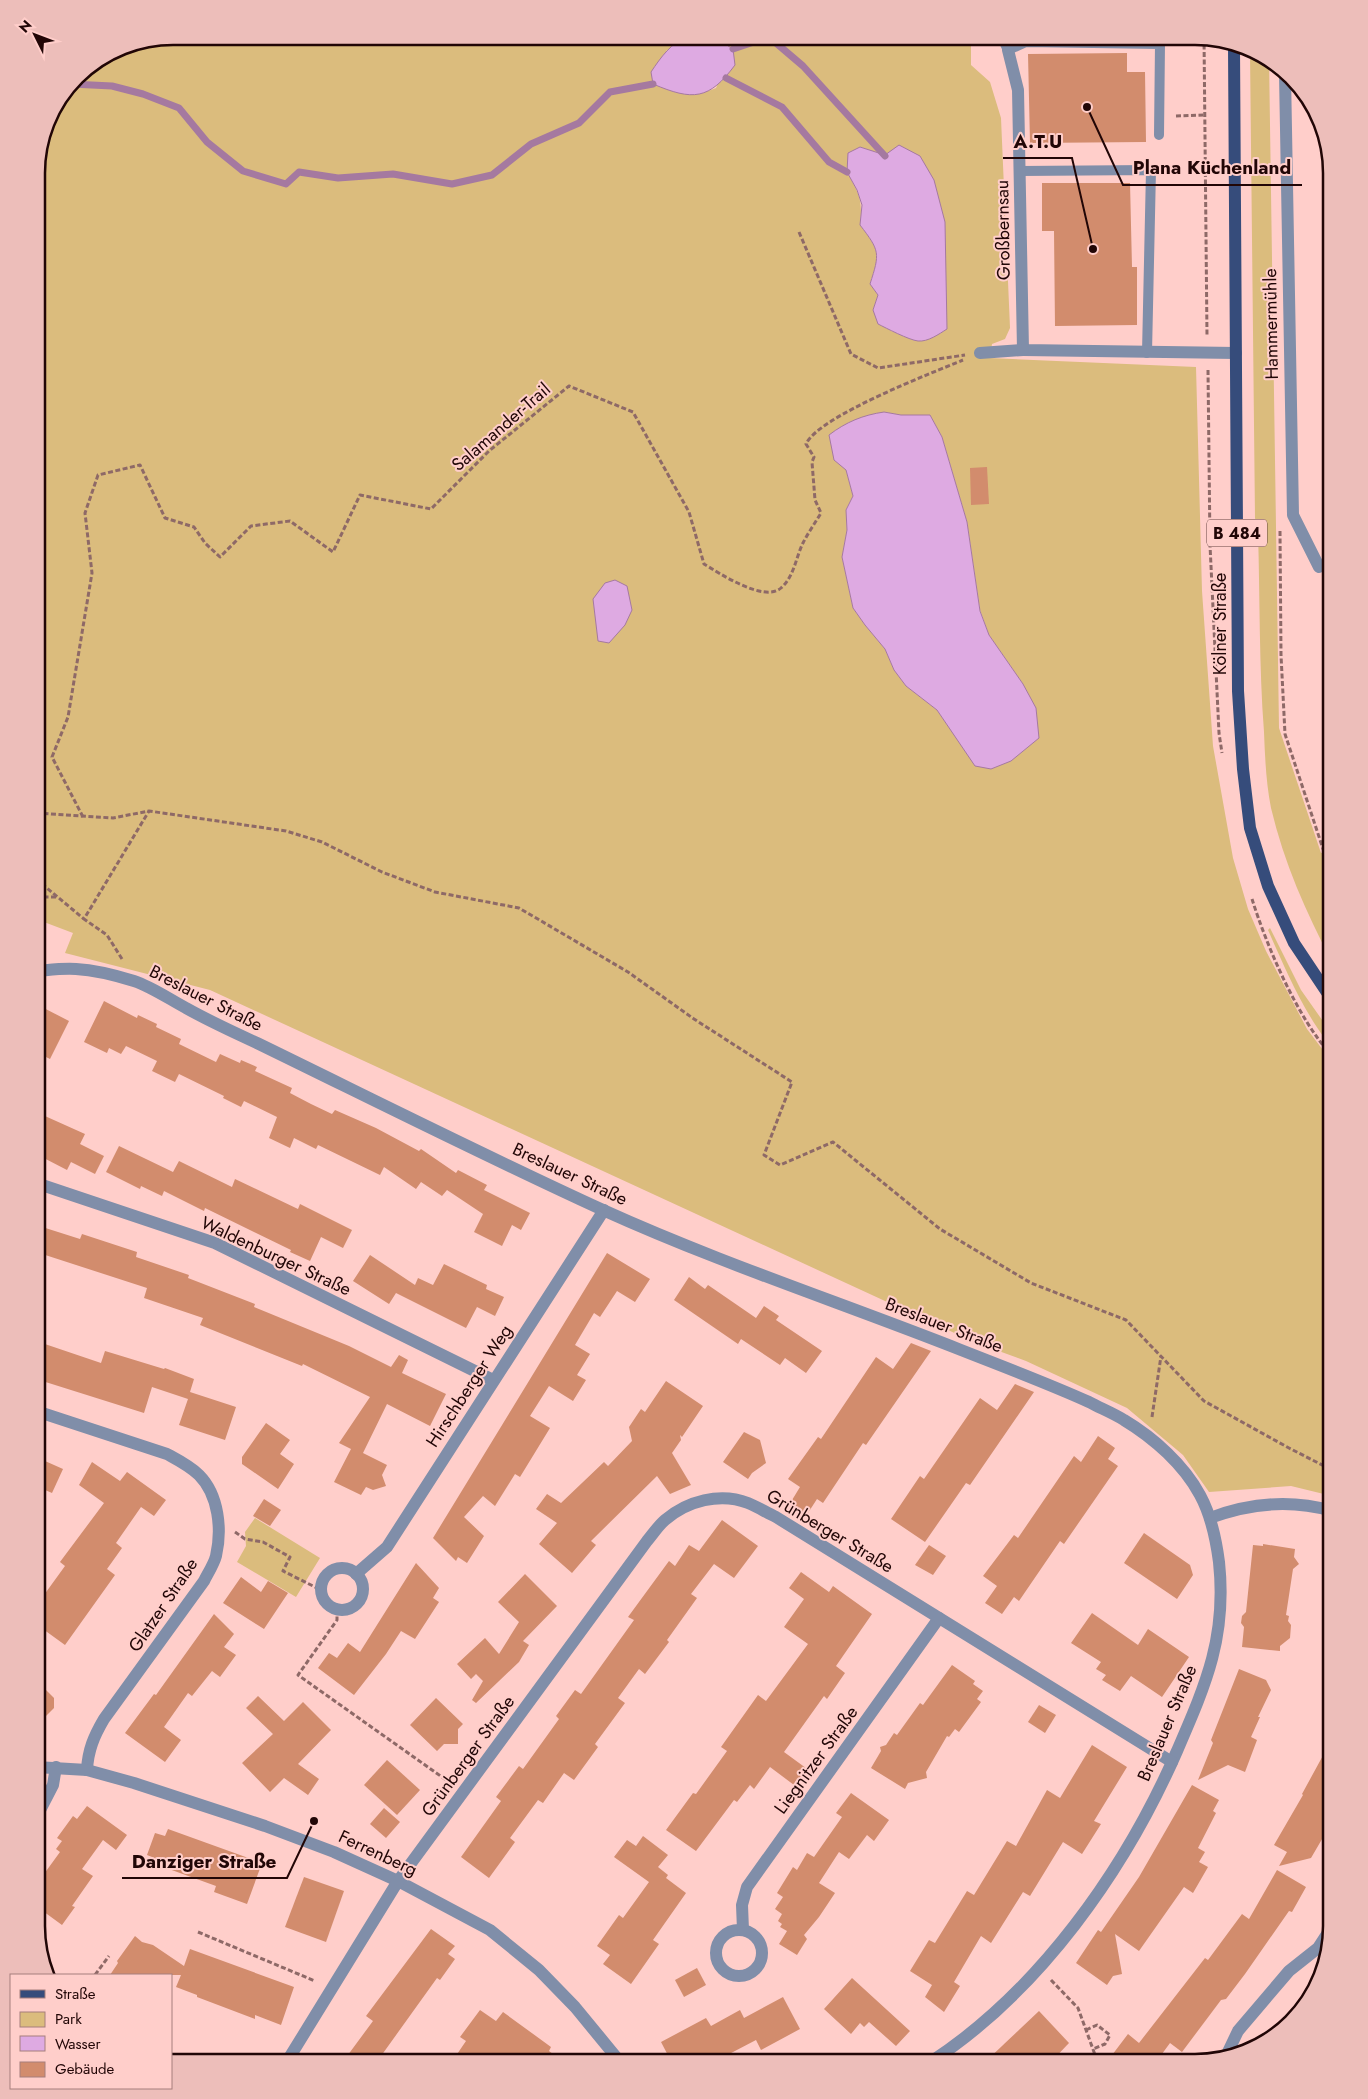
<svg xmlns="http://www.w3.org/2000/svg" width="1368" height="2099" viewBox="0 0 1368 2099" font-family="Jost,sans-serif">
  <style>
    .green { fill: #dbbc7d; fill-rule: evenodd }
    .water { fill: #deaae2; stroke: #a579a0 }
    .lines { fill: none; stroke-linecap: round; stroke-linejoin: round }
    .stream { stroke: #a579a0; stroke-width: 7 }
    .building { fill: #d28c6d }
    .path { stroke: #8e6967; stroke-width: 3; stroke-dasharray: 5 2.5; stroke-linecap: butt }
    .service { stroke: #808ea9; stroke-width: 10 }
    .minor { stroke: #808ea9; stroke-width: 12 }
    .primary { stroke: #364c7b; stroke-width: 12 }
    .labels { text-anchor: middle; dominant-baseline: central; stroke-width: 4; stroke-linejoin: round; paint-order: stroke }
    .shield { fill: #ffceca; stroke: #644241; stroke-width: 1 }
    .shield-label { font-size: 16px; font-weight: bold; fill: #210606 }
    .street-label { font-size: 18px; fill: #210606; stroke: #ffceca }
    .rim { fill: none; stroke: #210606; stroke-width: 2.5 }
    .leader { fill: none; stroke: #210606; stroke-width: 2 }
    .callout-dot { fill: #210606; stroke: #ffceca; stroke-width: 2 }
    .callout-label { font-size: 19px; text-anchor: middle; font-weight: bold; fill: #210606; stroke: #ffceca; stroke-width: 4; stroke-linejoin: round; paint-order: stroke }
  </style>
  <rect width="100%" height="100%" fill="#ffceca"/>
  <!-- green -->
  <g class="green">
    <path d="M173 36H688L666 51 675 92C691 94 702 94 716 88L733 49 713 36H899V45L971 46V65L990 82 1001 118 1010 328 1005 339 992 344 990 358 1196 367 1202 591 1213 746 1233 858 1248 909 1266 951 1307 1029 1332 1062V1496L1291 1486 1209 1492 1183 1455 1127 1408 1026 1361 974 1342 210 990 65 953 73 933 36 919 37 164 47 120 76 76 121 47ZM860 147 885 156 903 335 891 331 873 310 878 295 870 284C880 253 880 251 860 225 863 199 859 194 847 172ZM884 412 901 415H930L942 437 967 522 980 610 989 635 1023 684 975 765 937 710 906 686 894 670 885 649 865 625 853 608 842 557 847 530 846 510 853 496 846 470Z"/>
    <path d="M1250 52 1269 58 1279 728 1321 853 1332 850V962C1306 912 1284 863 1271 808 1266 783 1265 757 1264 732 1259 666 1260 599 1258 532L1255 518Z"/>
    <path d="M1270 928 1301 990 1332 1034V1037L1326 1040C1301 1007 1285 968 1268 930Z"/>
    <path d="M255 1518 320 1558 296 1597 237 1562 246 1546 245 1532Z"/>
  </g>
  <!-- water -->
  <g class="water">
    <path d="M688 36C712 36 713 36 733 49L735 65C709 100 693 101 653 84L651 72C661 57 671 43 688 36Z"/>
    <path d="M899 145 920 156 934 180 945 222 947 329C939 334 928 342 918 341 909 340 886 328 878 324L873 310 878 295 870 284C880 253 880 251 860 225L862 205 857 190 847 172 848 153 860 147 885 155Z"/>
    <path d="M884 412 901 415H930L942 437 967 522 980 611 989 635 1023 684 1036 708 1039 738 1011 761 991 769 975 766 937 710 906 686 894 670 885 649 865 625 853 608 842 557 847 530 846 510 853 496 846 470 834 460 829 435C846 422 863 415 884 412Z"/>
    <path d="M615 580 627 586 632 610 625 625 609 643 598 641 593 599 605 583Z"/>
  </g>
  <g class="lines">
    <!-- stream -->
    <g class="stream">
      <path d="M733 49 769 37 803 66 885 156"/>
      <path d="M726 78 782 107 829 162 847 172"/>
      <path d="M71 84 112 86 143 94 179 108 207 142 243 171 286 184 299 172 338 178 393 174 452 184 492 175 531 144 579 123 610 92 653 84"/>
    </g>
  </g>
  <!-- building -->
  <g class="building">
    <path d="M1127 53V72H1145L1146 142 1030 143 1028 54Z"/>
    <path d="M1042 183H1130L1132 267H1137V325L1055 326 1054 231H1042Z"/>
    <path d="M987 467 989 504 971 505 970 468Z"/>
    <path d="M104 1001 137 1018 138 1015 157 1024 156 1027 181 1039 179 1044 216 1062 220 1054 240 1063 241 1060 257 1067 255 1071 292 1088 290 1093 311 1104 332 1114 335 1110 376 1128 419 1151 421 1149 456 1173 458 1170 487 1185 484 1190 530 1213 521 1230 512 1225 502 1246 474 1232 483 1214 447 1190 442 1196 421 1182 416 1189 384 1167 380 1175 318 1145 316 1149 294 1138 290 1148 269 1138 277 1117 244 1101 241 1107 223 1098 224 1096 179 1074 175 1082 152 1071 157 1061 126 1046 121 1054 109 1048 107 1053 84 1042Z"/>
    <path d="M36 1004 69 1021 50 1059 36 1052Z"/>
    <path d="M36 1112 85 1134 80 1144 104 1156 95 1174 71 1162 67 1170 36 1154Z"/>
    <path d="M119 1146 173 1172 179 1161 232 1187 235 1179 298 1209 300 1204 352 1230 343 1248 321 1237 310 1261 290 1252 291 1250 205 1208 204 1211 164 1191 162 1196 141 1186 140 1189 106 1172Z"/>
    <path d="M36 1225 80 1239 82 1234 137 1252 136 1257 189 1275 188 1278 255 1304 254 1307 349 1346 391 1367 399 1355 408 1360 402 1373 446 1394 430 1426 387 1404 363 1453 387 1465 382 1475 386 1486 373 1490 366 1487 361 1495 334 1482 351 1449 339 1443 370 1397 303 1364 302 1366 200 1325 203 1318 144 1298 147 1288 36 1252Z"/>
    <path d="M607 1253 650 1279 635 1302 617 1291 600 1317 594 1313 575 1345 590 1354 577 1375 586 1380 573 1401 549 1386 530 1416 550 1428 520 1477 515 1474 495 1506 483 1496 464 1517 484 1536 467 1563 458 1557 456 1561 433 1538Z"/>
    <path d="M370 1255 415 1285 418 1278 433 1285 444 1264 487 1285 486 1289 504 1297 495 1316 477 1307 466 1328 396 1293 389 1304 353 1281Z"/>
    <path d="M689 1277 705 1289 708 1285 756 1318 764 1306 779 1316 776 1320 822 1351 806 1373 785 1358 780 1365 741 1339 738 1344 674 1300Z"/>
    <path d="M36 1341 101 1363 105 1351 115 1354 164 1369 165 1368 194 1379 190 1392 236 1407 225 1440 179 1425 188 1399 152 1387 144 1413 36 1379Z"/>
    <path d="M911 1343 931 1351 866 1445 863 1443 823 1503 817 1499 806 1516 789 1505 800 1487 788 1479 818 1437 821 1439 876 1357 893 1369Z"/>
    <path d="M666 1381 703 1406 682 1437 680 1435 681 1440 672 1453 691 1485 670 1494 657 1476 591 1541 596 1545 572 1573 539 1544 557 1523 536 1509 547 1494 561 1503 604 1462 608 1466 632 1441 629 1427 641 1409 645 1412Z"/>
    <path d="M1015 1384 1034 1392 970 1485 966 1483 925 1542 891 1519 920 1476 924 1479 980 1398 997 1410Z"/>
    <path d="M266 1423 290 1440 280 1454 294 1464 278 1489 242 1464V1457Z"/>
    <path d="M744 1432 760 1440 766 1463 752 1473 748 1479 723 1462Z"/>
    <path d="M1098 1436 1115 1448 1108 1459 1118 1466 1064 1544 1060 1541 1019 1601 1014 1597 1002 1614 985 1603 997 1586 983 1576 1014 1535 1018 1538 1074 1456 1081 1462Z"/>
    <path d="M36 1457 63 1469 52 1493 36 1486Z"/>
    <path d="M92 1462 120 1481 127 1472 166 1500 154 1516 141 1507 116 1543 122 1548 107 1569 115 1575 65 1645 36 1624V1606L65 1566 60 1562 104 1503 79 1485Z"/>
    <path d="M264 1499 281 1510 270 1526 253 1516Z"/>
    <path d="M722 1520 758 1546 734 1578 714 1564 691 1594 697 1598 667 1640 669 1642 645 1674 639 1669 618 1698 625 1703 595 1744 598 1747 574 1780 564 1773 543 1803 538 1800 510 1838 515 1842 489 1878 461 1857 501 1801 496 1797 519 1766 523 1769 559 1719 556 1716 575 1690 581 1694 634 1620 628 1617 669 1561 675 1566 689 1545 699 1551Z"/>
    <path d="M1144 1533 1190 1565 1193 1575 1177 1599 1124 1563Z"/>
    <path d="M1263 1544 1295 1549 1294 1557 1299 1564 1293 1569 1286 1615 1289 1616 1288 1621 1291 1625 1290 1638 1280 1646V1651L1242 1647 1244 1627 1241 1623 1242 1616 1246 1612 1253 1545 1263 1546Z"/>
    <path d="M929 1545 946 1556 933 1575 915 1565Z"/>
    <path d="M416 1563 439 1588 433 1598 439 1602 415 1639 401 1631 386 1654 354 1695 318 1668 329 1653 337 1658 348 1643 360 1652Z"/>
    <path d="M801 1572 829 1592 833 1586 872 1614 836 1666 845 1673 827 1699 824 1696 784 1752 810 1771 798 1788 770 1767 754 1789 750 1785 737 1802 734 1800 696 1851 666 1830 693 1793 696 1794 727 1751 721 1747 758 1695 766 1701 808 1644 784 1627 804 1599 789 1588Z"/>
    <path d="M525 1574 557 1606 523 1641 529 1645 519 1662 476 1703 472 1700 483 1681 476 1674 471 1679 457 1664 485 1638 499 1654 519 1622 498 1602Z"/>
    <path d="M241 1577 261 1592 268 1581 288 1593 264 1629 223 1603Z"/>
    <path d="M1092 1613 1138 1645 1148 1629 1189 1657 1162 1697 1131 1676 1120 1691 1102 1680 1106 1675 1096 1669 1101 1662 1071 1643Z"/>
    <path d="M214 1614 234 1634 224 1647 236 1655 220 1677 212 1671 192 1696 188 1693 164 1727 181 1740 165 1762 125 1733 154 1694 156 1695Z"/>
    <path d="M952 1665 975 1681 973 1684 983 1691 977 1699 981 1702 959 1732 955 1729 949 1737 947 1736 926 1772 927 1778 908 1783 905 1789 871 1768 881 1751 880 1747 886 1745 894 1733 897 1735 920 1703 923 1705Z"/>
    <path d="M1239 1669 1266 1680 1271 1690 1258 1717H1260L1251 1737 1257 1740 1245 1772 1228 1765 1198 1780 1213 1743 1211 1740Z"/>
    <path d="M36 1680 54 1698V1708L36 1726Z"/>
    <path d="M258 1696 284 1721 303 1702 331 1730 298 1764 319 1779 308 1795 284 1778 270 1792 242 1763 273 1734 246 1708Z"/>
    <path d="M436 1698 463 1724 458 1729V1744H444L437 1751 410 1725Z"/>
    <path d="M1039 1705 1056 1715 1045 1733 1028 1722Z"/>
    <path d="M1332 1739V1822L1311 1858 1279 1866 1287 1852 1274 1845 1303 1795 1302 1794Z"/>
    <path d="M1092 1745 1127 1767 1094 1821 1101 1824 1082 1854 1063 1842 1030 1896 1023 1892 991 1943 981 1936 954 1982 960 1986 944 2012 925 1997 932 1985 910 1971 929 1940 935 1943 967 1891 974 1895 1007 1841 1016 1846 1047 1790 1060 1798Z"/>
    <path d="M387 1760 420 1790 397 1815 364 1785Z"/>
    <path d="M1192 1785 1219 1800 1213 1811 1216 1813 1198 1848 1205 1852 1199 1862 1208 1867 1193 1893 1184 1887 1139 1951 1115 1934 1122 1974 1113 1976 1107 1985 1076 1963 1098 1930 1101 1932 1139 1877Z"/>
    <path d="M851 1793 889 1820 874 1841 867 1835 849 1859 839 1852 819 1883 835 1893 819 1917 804 1935 807 1939 797 1955 779 1944 787 1931 780 1927 782 1924 778 1921 782 1914 775 1909 783 1897 777 1893 793 1867 797 1870 807 1853 814 1857 842 1817 836 1813Z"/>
    <path d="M87 1806 127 1835 116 1850 103 1840 82 1869 93 1876 72 1906 75 1907 62 1925 36 1906V1885L60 1852 56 1849 62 1841 57 1838 73 1816 77 1819Z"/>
    <path d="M384 1808 400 1822 386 1838 370 1824Z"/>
    <path d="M168 1829 262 1863 247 1904 214 1892 216 1886 155 1864 157 1859 147 1855 155 1833 165 1836Z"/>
    <path d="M643 1836 668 1855 658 1867 668 1875 666 1878 686 1893 653 1940 659 1944 631 1984 603 1964 610 1955 597 1946 619 1915 623 1918 649 1882 614 1857 627 1840 636 1846Z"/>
    <path d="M1277 1870 1306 1887 1292 1912 1289 1911 1245 1974 1226 1999 1221 2000 1182 2052 1170 2043 1159 2058 1165 2063H1106L1128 2034 1139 2043 1205 1958 1208 1960 1242 1914 1249 1919Z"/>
    <path d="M304 1877 344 1891 326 1942 285 1927Z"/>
    <path d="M431 1929 455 1946 448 1954 455 1959 440 1980 437 1978 376 2063H342L373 2021 366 2016Z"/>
    <path d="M135 1936 142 1942 153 1945 184 1966 190 1949 294 1987 281 2025 255 2015V2019L197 1997V1995L176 1987 181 1975H110L118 1963 117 1961Z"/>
    <path d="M697 1968 706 1985 684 1997 675 1980Z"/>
    <path d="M852 1978 910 2031 896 2046 869 2022 864 2027 860 2023 851 2034 824 2009Z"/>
    <path d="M783 1997 800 2029 761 2050 756 2040 712 2063H672L661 2042 706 2018 711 2026 740 2010 744 2018Z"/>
    <path d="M480 2010 496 2021 503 2012 551 2047 549 2051 565 2063H451L466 2041 460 2037Z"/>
    <path d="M1039 2011 1069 2043 1050 2063H984Z"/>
  </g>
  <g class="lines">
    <!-- path -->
    <g class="path">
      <path d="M1204 37 1207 336"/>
      <path d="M1176 116 1205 115"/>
      <path d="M799 232 851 354 878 368 965 355"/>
      <path d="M1208 370 1210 545 1219 733 1222 753"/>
      <path d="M1280 531 1281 655 1285 734 1332 876"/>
      <path d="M36 813 113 818 149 811 286 831 322 842 382 872 435 892 519 908 628 972 694 1019 792 1082 764 1155 780 1165 833 1142 940 1229 1031 1283 1126 1320 1204 1401 1289 1448 1332 1470"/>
      <path d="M83 817 52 757 68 717 92 573 85 513 98 475 140 465 165 518 194 527 205 543 220 557 251 526 290 521 333 552 360 495 431 509 489 451 569 386 633 412 689 512 704 564C719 573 764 603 781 588 794 577 796 557 803 543 808 533 815 523 821 513L815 500 812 462 814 457 806 444C819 416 932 373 963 360"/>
      <path d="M36 879 84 919"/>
      <path d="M36 897H56"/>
      <path d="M1252 899C1267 947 1298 1019 1332 1056"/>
      <path d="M122 959 107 935 84 919 149 811"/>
      <path d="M1328 1051 1332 1048"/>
      <path d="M1152 1417 1161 1356"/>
      <path d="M235 1532 245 1539 263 1542 290 1557 283 1571 321 1590"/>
      <path d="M337 1609V1620L298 1675 449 1782"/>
      <path d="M198 1932 315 1981"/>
      <path d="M95 1975 109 1956"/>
      <path d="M1051 1980 1078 2008 1098 2063"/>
      <path d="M1086 2030 1097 2025 1110 2035 1105 2044 1093 2049"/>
    </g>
    <!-- service -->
    <g class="service">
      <path d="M1001 36 1008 50 1026 42 1160 44 1159 135"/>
      <path d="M1020 171 1151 170 1147 353"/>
    </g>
    <!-- minor -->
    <g class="minor">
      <path d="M1008 50 1018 90 1023 350 1236 353"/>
      <path d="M1285 74 1293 515 1319 567"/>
      <path d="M980 353 1023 350"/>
      <path d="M36 971C49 970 63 968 76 969 93 970 118 976 134 981 152 987 169 999 186 1008 209 1021 233 1032 257 1043 372 1099 487 1157 603 1210 720 1263 842 1303 961 1350 1004 1367 1047 1383 1089 1402 1100 1408 1113 1413 1124 1420 1154 1438 1184 1465 1200 1495 1211 1515 1216 1539 1219 1562 1227 1637 1206 1684 1177 1751 1125 1870 1039 1992 929 2063"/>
      <path d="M36 1183 215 1243 493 1380"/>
      <path d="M36 1411 167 1454C178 1460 190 1466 199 1475 219 1495 222 1530 216 1556 214 1564 208 1573 204 1581L104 1719C94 1736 88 1750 87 1770"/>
      <path d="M1210 1518C1250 1503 1290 1499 1332 1511"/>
      <circle cx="342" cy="1589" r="21"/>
      <path d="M356 1574 387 1547 604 1210"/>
      <path d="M36 1767 87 1770 134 1783 265 1826 334 1852 398 1881 490 1930 539 1970 575 2007 621 2063"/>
      <path d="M36 1818 53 1785 56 1767"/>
      <circle cx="739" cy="1953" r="23"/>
      <path d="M743 1930 742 1905 747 1887 939 1618"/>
      <path d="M1227 2054 1238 2031 1289 1971 1318 1948 1331 1928"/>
      <path d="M286 2063 398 1881 647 1541C653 1534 658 1526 665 1520 687 1501 720 1492 748 1503 758 1507 767 1513 776 1517L1172 1762"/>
    </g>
    <!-- primary -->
    <path class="primary" d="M1234 47 1238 691 1243 769 1250 828 1268 886 1294 943 1332 1000"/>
  </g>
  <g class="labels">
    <!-- shield labels -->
    <rect class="shield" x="1207" y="519.5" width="60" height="27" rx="4"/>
    <g class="shield-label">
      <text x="1237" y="533">B 484</text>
    </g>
    <!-- street labels -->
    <g class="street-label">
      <text transform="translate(1003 230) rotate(-91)">Großbernsau</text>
      <text transform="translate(1271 324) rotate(-91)">Hammermühle</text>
      <text transform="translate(501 427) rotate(-41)">Salamander-Trail</text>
      <text transform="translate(1220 624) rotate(-90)">Kölner Straße</text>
      <text transform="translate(206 998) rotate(27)">Breslauer Straße</text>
      <text transform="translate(570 1174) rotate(25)">Breslauer Straße</text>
      <text transform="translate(276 1256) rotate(25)">Waldenburger Straße</text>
      <text transform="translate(944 1325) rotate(21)">Breslauer Straße</text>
      <text transform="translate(469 1386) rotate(-57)">Hirschberger Weg</text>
      <text transform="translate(830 1531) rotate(31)">Grünberger Straße</text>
      <text transform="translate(163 1605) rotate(-56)">Glatzer Straße</text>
      <text transform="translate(1167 1723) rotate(-67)">Breslauer Straße</text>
      <text transform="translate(468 1756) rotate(-54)">Grünberger Straße</text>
      <text transform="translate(816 1760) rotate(-54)">Liegnitzer Straße</text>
      <text transform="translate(378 1853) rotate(25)">Ferrenberg</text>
    </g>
  </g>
  <!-- crop -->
  <path d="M0 0H1368V2099H0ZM173 45H1195A128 128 0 0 1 1323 173V1926A128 128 0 0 1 1195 2054H173A128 128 0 0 1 45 1926V173A128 128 0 0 1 173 45Z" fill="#edbeba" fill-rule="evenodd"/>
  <path class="rim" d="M173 45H1195A128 128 0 0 1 1323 173V1926A128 128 0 0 1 1195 2054H173A128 128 0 0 1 45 1926V173A128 128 0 0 1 173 45Z"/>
  <!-- callouts -->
  <path class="leader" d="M1093 249L1072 158H1003M1087 107L1123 185H1302M314 1821L287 1878H122"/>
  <g class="callout-dot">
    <circle cx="1093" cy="249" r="5"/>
    <circle cx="1087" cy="107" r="5"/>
    <circle cx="314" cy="1821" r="5"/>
  </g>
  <g class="callout-label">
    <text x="1038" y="148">A.T.U</text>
    <text x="1212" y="174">Plana Küchenland</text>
    <text x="204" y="1868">Danziger Straße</text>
  </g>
  <!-- legend -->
  <rect x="10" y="1974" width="162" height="115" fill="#ffceca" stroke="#a67e7c"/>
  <rect x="20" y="1990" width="25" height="8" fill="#364c7b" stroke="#a67e7c"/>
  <text x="55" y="1999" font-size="15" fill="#210606">Straße</text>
  <rect x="20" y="2012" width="25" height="15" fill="#dbbc7d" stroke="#a67e7c"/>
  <text x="55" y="2024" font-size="15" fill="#210606">Park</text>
  <rect x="20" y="2036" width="25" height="15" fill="#deaae2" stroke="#a67e7c"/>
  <text x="55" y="2049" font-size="15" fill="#210606">Wasser</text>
  <rect x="20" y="2062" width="25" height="15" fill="#d28c6d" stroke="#a67e7c"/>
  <text x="55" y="2074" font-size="15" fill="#210606">Gebäude</text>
  <!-- north arrow -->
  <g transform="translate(35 35) rotate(312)" stroke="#ffceca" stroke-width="4" paint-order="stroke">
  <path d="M0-4L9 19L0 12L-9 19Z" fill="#210606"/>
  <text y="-8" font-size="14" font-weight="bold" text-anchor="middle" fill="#210606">N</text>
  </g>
</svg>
